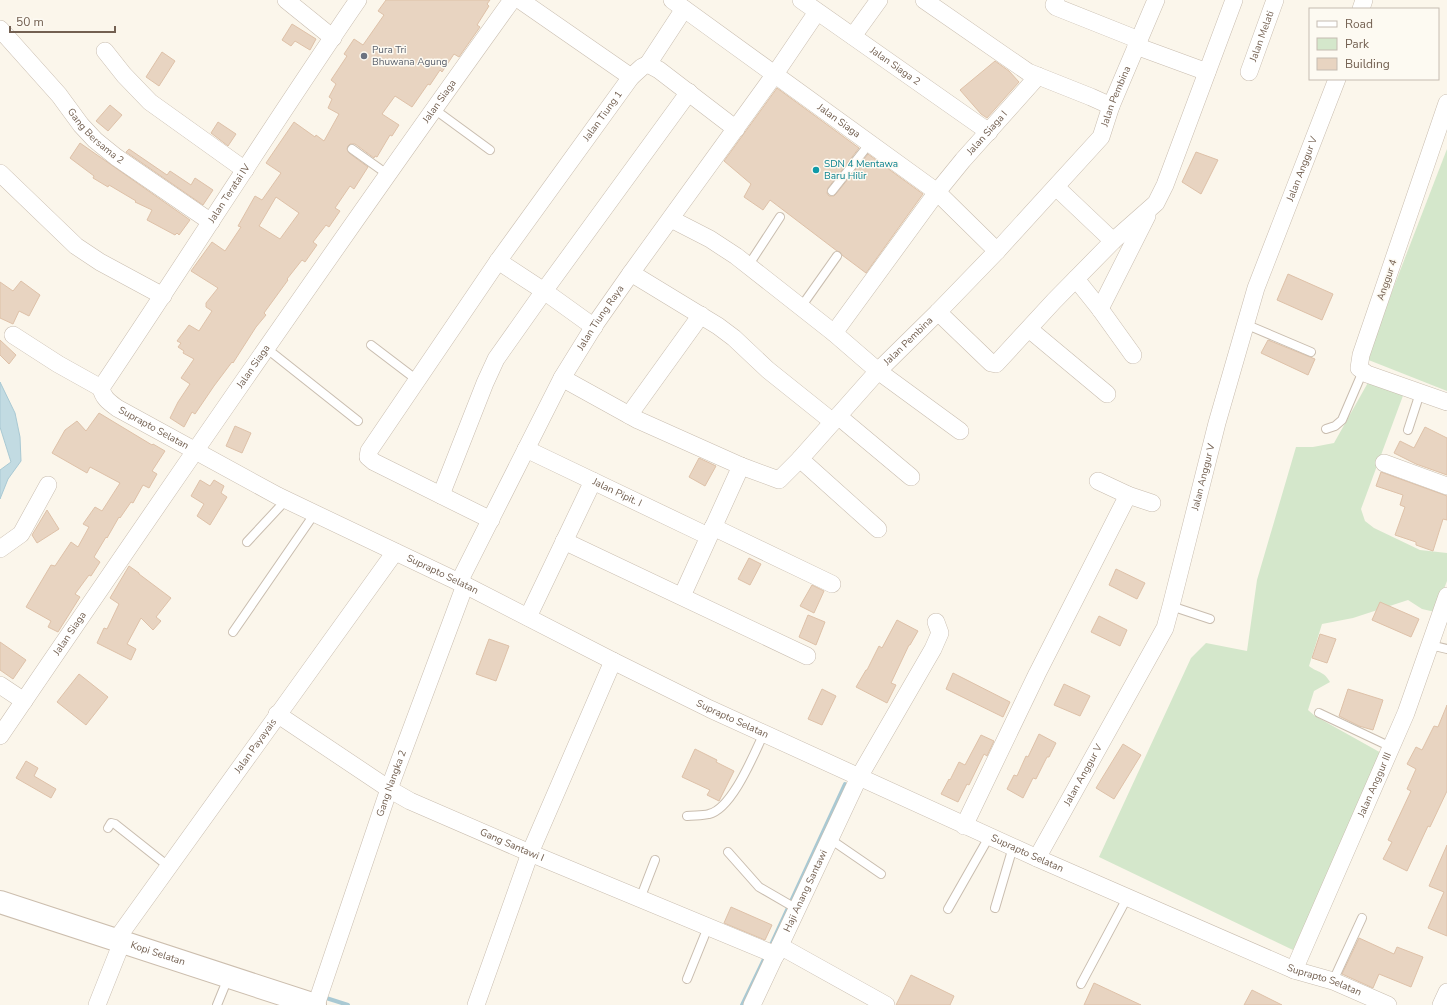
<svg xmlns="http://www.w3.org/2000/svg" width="1447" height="1005" viewBox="0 0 1447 1005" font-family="'Nunito Sans',sans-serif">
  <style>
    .green { fill: #d4e7cb }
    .water { fill: #c2dbe2; stroke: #a9c9d3 }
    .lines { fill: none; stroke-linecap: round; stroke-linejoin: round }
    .stream { stroke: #a9c9d3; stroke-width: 4 }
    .building { fill: #e8d4c1; stroke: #dec1a8; fill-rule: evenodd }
    .lane-casing { stroke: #c9bdaf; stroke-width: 10 }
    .street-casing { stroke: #c9bdaf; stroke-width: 18 }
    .secondary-casing { stroke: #ccbeae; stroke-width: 24 }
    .lane { stroke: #fff; stroke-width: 8 }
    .street { stroke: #fff; stroke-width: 17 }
    .secondary { stroke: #fff; stroke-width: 22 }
    .worship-dot { fill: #6b7280; stroke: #fdfaf2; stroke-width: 1.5 }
    .culture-dot { fill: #0f9aa8; stroke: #fdfaf2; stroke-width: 1.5 }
    .labels { text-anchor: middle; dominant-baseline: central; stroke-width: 3; stroke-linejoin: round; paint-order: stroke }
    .street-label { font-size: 10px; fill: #736051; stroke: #fdfaf2 }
    .worship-label { font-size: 10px; fill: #5b616d; stroke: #fdfaf2; text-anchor: start }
    .culture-label { font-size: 10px; fill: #0d838f; stroke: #fdfaf2; text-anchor: start }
  </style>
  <rect width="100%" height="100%" fill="#fbf6eb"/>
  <!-- green -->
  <g class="green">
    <path d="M1447 149V391L1366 359Z"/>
    <path d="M1370 379 1404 393 1361 509 1365 521 1374 528 1420 550 1447 553V581L1435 612 1422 609 1408 600 1353 618 1322 624 1309 666C1318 673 1324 671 1330 682L1314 691 1308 710 1315 716 1383 754 1293 950 1099 857 1191 658 1206 643 1247 651 1257 580 1296 447H1313L1334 443Z"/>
  </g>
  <!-- water -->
  <path class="water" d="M0 382 15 413 20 437 21 461 8 479 0 499V470L11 462 0 427Z"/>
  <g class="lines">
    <!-- stream -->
    <g class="stream">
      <path d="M769 949 845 784"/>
      <path d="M323 997 348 1005"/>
      <path d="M742 1005 766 955"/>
    </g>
  </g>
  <!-- building -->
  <g class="building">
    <path d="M386 0H490L487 4 489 6 477 25 480 27 459 57 454 54 442 72 440 70 430 85 428 84 412 107 395 96 382 114 399 125 392 136 390 135 377 157 375 156 374 158 355 144H350L348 146 347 149 349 153 368 167 354 189 350 186 335 208 340 211 329 227 326 225 313 242 317 245 305 262 302 260 287 279 288 280 264 313 266 315 256 327 233 363 232 362 214 386 195 414 192 412 184 427 170 418 178 402 190 384 181 378 194 359 183 353 184 351 178 347 181 343 177 341 189 325 199 331 212 311 206 307V303L218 288 191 271 212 242 225 251 241 227 238 226 255 196 262 200 281 173 266 163 294 122 315 137 316 135 324 141 339 114 328 108 332 99 329 97 336 84 331 80 347 56 344 54 354 39 363 45 384 15 378 11ZM276 197 299 213 280 239 259 226Z"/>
    <path d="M292 24 316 39 310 50 295 41 291 46 282 40Z"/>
    <path d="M162 52 175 61 159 86 146 77Z"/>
    <path d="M995 61 1009 71 1019 82 987 118 981 114 960 90Z"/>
    <path d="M777 88 859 148 828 188 827 193 829 196H834L836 194 868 154 923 194 866 273 842 255 840 252 837 251 770 200 763 210 744 197 751 184 724 161Z"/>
    <path d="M110 105 122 115 108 131 96 121Z"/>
    <path d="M218 122 236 134 228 146 211 133Z"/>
    <path d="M80 143 190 220 179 235 177 233 175 235 147 220 152 210 135 202 136 201 109 185 108 187 93 178 94 176 70 158Z"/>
    <path d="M129 149 167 175 170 171 191 185 195 178 213 190 203 205 126 152Z"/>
    <path d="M1196 152 1218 160 1201 194 1182 182Z"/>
    <path d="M1288 274 1333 294 1322 320 1277 300Z"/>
    <path d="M21 281 40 295 29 316 19 311 13 324 0 318V282L13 291Z"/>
    <path d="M0 340 16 355 9 364 0 355Z"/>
    <path d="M1268 340 1315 359 1308 375 1261 353Z"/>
    <path d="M99 413 152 445 153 444 165 451 152 471 157 474 149 488 143 485 133 503 131 502 120 518 119 517 107 538 106 537 94 557 100 562 91 576 89 575 75 594 80 597 58 632 48 627 51 621 26 607 51 565 55 566 71 542 78 547 89 527 83 524 95 507 102 511 120 483 90 467 87 473 52 453 65 430 77 421 86 431Z"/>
    <path d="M235 426 251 433 242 453 226 446Z"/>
    <path d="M1425 427 1447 438V475L1416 464 1394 453 1400 441 1414 448Z"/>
    <path d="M699 458 716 466 705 486 689 477Z"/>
    <path d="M1381 472 1447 496V520L1443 519 1433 551 1416 545V542L1395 535 1405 507 1400 505 1403 495 1376 486Z"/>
    <path d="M200 480 210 486 214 480 224 486 221 493 227 497 210 525 197 516 204 504 191 496Z"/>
    <path d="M47 510 59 529 37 543 32 535Z"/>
    <path d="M749 558 761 564 750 585 738 579Z"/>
    <path d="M129 566 139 573V574L171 598 156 617 161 621 153 630 141 618 127 644 136 649 131 660 97 643 104 628 107 629 119 604 110 598Z"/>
    <path d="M1116 569 1145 583 1137 599 1109 585Z"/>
    <path d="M812 585 824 591 814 613 800 606Z"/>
    <path d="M1380 602 1419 619 1411 637 1372 620Z"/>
    <path d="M808 615 825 622 816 645 799 637Z"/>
    <path d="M1099 616 1127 630 1120 646 1091 632Z"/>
    <path d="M897 620 918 631 910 645H909L891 683 896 685 887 703 856 687 866 670H867L879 646 882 648Z"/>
    <path d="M1320 634 1336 639 1327 663 1312 658Z"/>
    <path d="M489 639 509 646 496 681 476 674Z"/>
    <path d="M0 642 26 660 13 679 0 670Z"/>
    <path d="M953 673 1010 702 1003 717 946 689Z"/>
    <path d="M79 674 108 697 86 725 57 702Z"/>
    <path d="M1064 684 1090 696 1080 716 1054 705Z"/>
    <path d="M822 689 836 696 822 725 808 719Z"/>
    <path d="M1348 689 1383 700 1373 730 1359 726 1339 716Z"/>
    <path d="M1447 705V791L1430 827 1428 826 1407 871 1383 859 1392 842 1388 840 1411 791 1407 789 1416 769 1407 764 1416 747 1422 750 1434 726 1438 727Z"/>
    <path d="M1039 734 1056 743 1049 757H1047L1036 779 1033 778 1023 798 1007 789 1014 775 1017 776 1026 756 1028 757Z"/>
    <path d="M981 735 994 741 987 756 984 754 969 785 967 784 958 802 941 794 949 779 950 780 959 762 965 765Z"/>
    <path d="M1123 744 1141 755 1114 799 1096 788Z"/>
    <path d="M695 749 717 760 716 762 734 771 719 801 707 795 710 790 682 777Z"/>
    <path d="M26 761 38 768 34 776 56 789 51 798 16 778Z"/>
    <path d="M1447 845V936L1428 928 1444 892 1429 886Z"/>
    <path d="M731 907 772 925 765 940 724 923Z"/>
    <path d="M1359 938 1394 954 1397 947 1423 957 1411 987 1379 974 1373 988 1342 974Z"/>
    <path d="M911 975 954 996 950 1005H896Z"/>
    <path d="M1094 983 1141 1005H1084Z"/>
    <path d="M1252 990 1282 1005H1244Z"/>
  </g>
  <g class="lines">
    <defs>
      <g id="lane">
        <path d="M434 109 490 150"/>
        <path d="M352 149 387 174"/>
        <path d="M832 191 870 143"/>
        <path d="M748 266 780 217"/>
        <path d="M801 307 837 256"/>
        <path d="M1245 324 1311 352"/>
        <path d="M371 345 417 380"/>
        <path d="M266 348 358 421"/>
        <path d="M1326 429 1335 426 1342 420 1363 371"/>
        <path d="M1408 430 1420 393"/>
        <path d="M247 542 286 500"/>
        <path d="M1171 606 1210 619"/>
        <path d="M233 632 315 513"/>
        <path d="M1430 645 1447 649"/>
        <path d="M1319 713 1391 747"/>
        <path d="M687 816C694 815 702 816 709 814 732 809 754 754 764 733"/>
        <path d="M108 828 111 823 115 824 168 866"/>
        <path d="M830 839 881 874"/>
        <path d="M728 852 759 887 797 909"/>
        <path d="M640 899 655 860"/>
        <path d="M995 908 1013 847"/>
        <path d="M948 909 989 837"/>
        <path d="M687 979 708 927"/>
        <path d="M1333 981 1362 918"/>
        <path d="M1081 984 1127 898"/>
        <path d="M217 1005 228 978"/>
      </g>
      <g id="street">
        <path d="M286 0 333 38"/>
        <path d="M520 0 631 77"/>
        <path id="s1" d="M672 0 937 192 997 251"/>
        <path id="s2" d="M801 0 989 132"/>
        <path d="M924 0 1028 72 1091 97 1111 106"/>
        <path d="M1056 0 1054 5 1056 7 1139 40"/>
        <path d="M1361 9 1364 0"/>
        <path id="s3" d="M0 29 59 95 81 125 95 140 116 157 211 222"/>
        <path d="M853 36 879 0"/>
        <path d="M1136 46 1207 72"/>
        <path d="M105 51 124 75 150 102 245 170"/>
        <path d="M648 64 684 9"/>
        <path id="s4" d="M1249 72 1275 0"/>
        <path d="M1447 103 1361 355 1359 368 1367 374 1447 402"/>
        <path d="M0 173 76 246 100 262 163 296"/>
        <path d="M1056 187 1113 241"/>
        <path d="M671 219 710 239 736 256 834 333 878 371 960 431"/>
        <path d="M498 261 544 291 594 327"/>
        <path d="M631 273 718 326 734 338 768 370 833 422"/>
        <path d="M1076 279 1100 309 1133 355"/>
        <path d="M1100 309 1147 216"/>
        <path d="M938 312 991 363 996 364 1054 301 1113 241 1156 203 1165 185 1234 0"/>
        <path d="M1029 329 1107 394"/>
        <path id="s5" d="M834 333 937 192 963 160 1038 76"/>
        <path d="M13 335 58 364 101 388"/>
        <path id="s6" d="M562 378 638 420 741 466 779 480 800 459 878 371 938 312 997 251 1101 137 1111 106 1156 0"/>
        <path id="s7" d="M101 388C103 398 109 402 117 408L278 496 465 585 613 661 710 709 1037 858 1294 970 1333 981 1388 1005"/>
        <path id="s8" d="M101 388C188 259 270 128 358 0"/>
        <path d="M629 415 701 315"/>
        <path d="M838 416 911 477"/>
        <path id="s9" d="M526 449 708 536"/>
        <path d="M800 459 878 529"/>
        <path d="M1384 463 1447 486"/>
        <path d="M1098 481 1128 495 1152 503"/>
        <path d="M441 495 485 383 496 359 544 291 689 92"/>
        <path id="s10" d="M491 520 374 462 368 457 369 451 498 261 631 77 642 67 648 64 659 70 736 129"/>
        <path d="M713 527 832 584"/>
        <path d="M564 541 807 656"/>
        <path d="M0 549 21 534 48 485"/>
        <path id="s11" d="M459 582 562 378 596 323 631 273 775 74 817 12"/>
        <path d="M682 596 741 466"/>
        <path d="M528 617 593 481"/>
        <path d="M0 685 24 701"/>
        <path id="s12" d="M277 714 389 789 410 801 530 853 776 955"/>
        <path id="s13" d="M0 736C168 489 337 243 512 0"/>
        <path d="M964 826 1037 674 1128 495"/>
        <path id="s14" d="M1037 858 1165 628 1171 606 1217 423 1256 288 1337 79"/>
        <path id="s15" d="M116 940 395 552"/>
        <path d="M780 946 886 1005"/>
        <path id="s16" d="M1294 970 1406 713 1447 596"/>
        <path d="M97 1005 122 942"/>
        <path id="s17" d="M316 1005 389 789 465 585"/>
        <path d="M476 1005 530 853 613 661"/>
        <path id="s18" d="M752 1005 859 777 933 649 940 633 936 622"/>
        <path d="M1441 1005 1447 992"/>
      </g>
      <g id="secondary">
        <path id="s19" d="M0 902 315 1005"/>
      </g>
    </defs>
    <!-- lane casing -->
    <use href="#lane" class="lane-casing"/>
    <!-- street casing -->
    <use href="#street" class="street-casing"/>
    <!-- secondary casing -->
    <use href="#secondary" class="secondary-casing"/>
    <!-- lane -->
    <use href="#lane" class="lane"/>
    <!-- street -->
    <use href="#street" class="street"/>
    <!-- secondary -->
    <use href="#secondary" class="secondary"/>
  </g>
  <!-- markers -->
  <circle class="worship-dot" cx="364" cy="56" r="4"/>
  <circle class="culture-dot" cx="816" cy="170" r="4"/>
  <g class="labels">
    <!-- street labels -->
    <g class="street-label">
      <text stroke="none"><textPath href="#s4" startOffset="38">Jalan Melati</textPath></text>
      <text stroke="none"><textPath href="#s2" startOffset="115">Jalan Siaga 2</textPath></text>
      <text stroke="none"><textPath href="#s6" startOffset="754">Jalan Pembina</textPath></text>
      <text stroke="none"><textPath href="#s13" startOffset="772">Jalan Siaga</textPath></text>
      <text stroke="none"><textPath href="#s10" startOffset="553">Jalan Tiung 1</textPath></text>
      <text stroke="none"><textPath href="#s1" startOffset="206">Jalan Siaga</textPath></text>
      <text stroke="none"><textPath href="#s5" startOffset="252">Jalan Siaga I</textPath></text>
      <text stroke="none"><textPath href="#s3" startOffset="144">Gang Bersama 2</textPath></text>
      <text stroke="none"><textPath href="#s14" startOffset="743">Jalan Anggur V</textPath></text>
      <text stroke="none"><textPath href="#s8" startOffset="233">Jalan Teratai IV</textPath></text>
      <text transform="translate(1387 280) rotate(-71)">Anggur 4</text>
      <text stroke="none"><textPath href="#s11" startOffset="300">Jalan Tiung Raya</textPath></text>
      <text stroke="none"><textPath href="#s6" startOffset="430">Jalan Pembina</textPath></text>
      <text stroke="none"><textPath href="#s13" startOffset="448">Jalan Siaga</textPath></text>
      <text stroke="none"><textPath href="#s7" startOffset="68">Suprapto Selatan</textPath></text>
      <text stroke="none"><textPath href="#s14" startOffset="419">Jalan Anggur V</textPath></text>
      <text stroke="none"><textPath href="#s9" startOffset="101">Jalan Pipit. I</textPath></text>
      <text stroke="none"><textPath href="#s7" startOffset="392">Suprapto Selatan</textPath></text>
      <text stroke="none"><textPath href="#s13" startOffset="124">Jalan Siaga</textPath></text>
      <text stroke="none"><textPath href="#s7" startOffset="716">Suprapto Selatan</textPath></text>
      <text stroke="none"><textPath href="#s15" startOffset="239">Jalan Payayais</textPath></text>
      <text stroke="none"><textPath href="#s14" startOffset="95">Jalan Anggur V</textPath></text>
      <text stroke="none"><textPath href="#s17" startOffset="234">Gang Nangka 2</textPath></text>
      <text stroke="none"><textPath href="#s16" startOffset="202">Jalan Anggur III</textPath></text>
      <text stroke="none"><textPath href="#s12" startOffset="270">Gang Santawi I</textPath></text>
      <text stroke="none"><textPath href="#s7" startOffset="1040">Suprapto Selatan</textPath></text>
      <text stroke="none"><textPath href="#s18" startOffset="126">Haji Anang Santawi</textPath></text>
      <text stroke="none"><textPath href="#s19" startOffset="166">Kopi Selatan</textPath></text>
      <text stroke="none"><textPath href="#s7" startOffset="1363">Suprapto Selatan</textPath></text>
    </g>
    <!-- worship labels -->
    <g class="worship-label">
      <text x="372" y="50">Pura Tri<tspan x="372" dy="12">Bhuwana Agung</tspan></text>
    </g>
    <!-- culture labels -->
    <g class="culture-label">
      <text x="824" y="164">SDN 4 Mentawa<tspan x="824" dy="12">Baru Hilir</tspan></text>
    </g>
  </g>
  <!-- legend -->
  <rect x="1309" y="8" width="130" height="72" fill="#fdfaf2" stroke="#c6bcb2"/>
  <rect x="1317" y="21" width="20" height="6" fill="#ffffff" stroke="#c6bcb2"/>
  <text x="1345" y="28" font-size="12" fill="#736051">Road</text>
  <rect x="1317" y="38" width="20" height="12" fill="#d4e7cb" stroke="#c6bcb2"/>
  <text x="1345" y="48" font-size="12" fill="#736051">Park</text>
  <rect x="1317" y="58" width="20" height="12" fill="#e8d4c1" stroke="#c6bcb2"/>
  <text x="1345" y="68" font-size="12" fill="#736051">Building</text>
  <!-- scale -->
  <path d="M10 26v6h105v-6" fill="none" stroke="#736051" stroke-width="2"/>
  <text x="16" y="26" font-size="12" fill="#736051" stroke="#fdfaf2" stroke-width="3" paint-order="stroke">50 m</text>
</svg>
